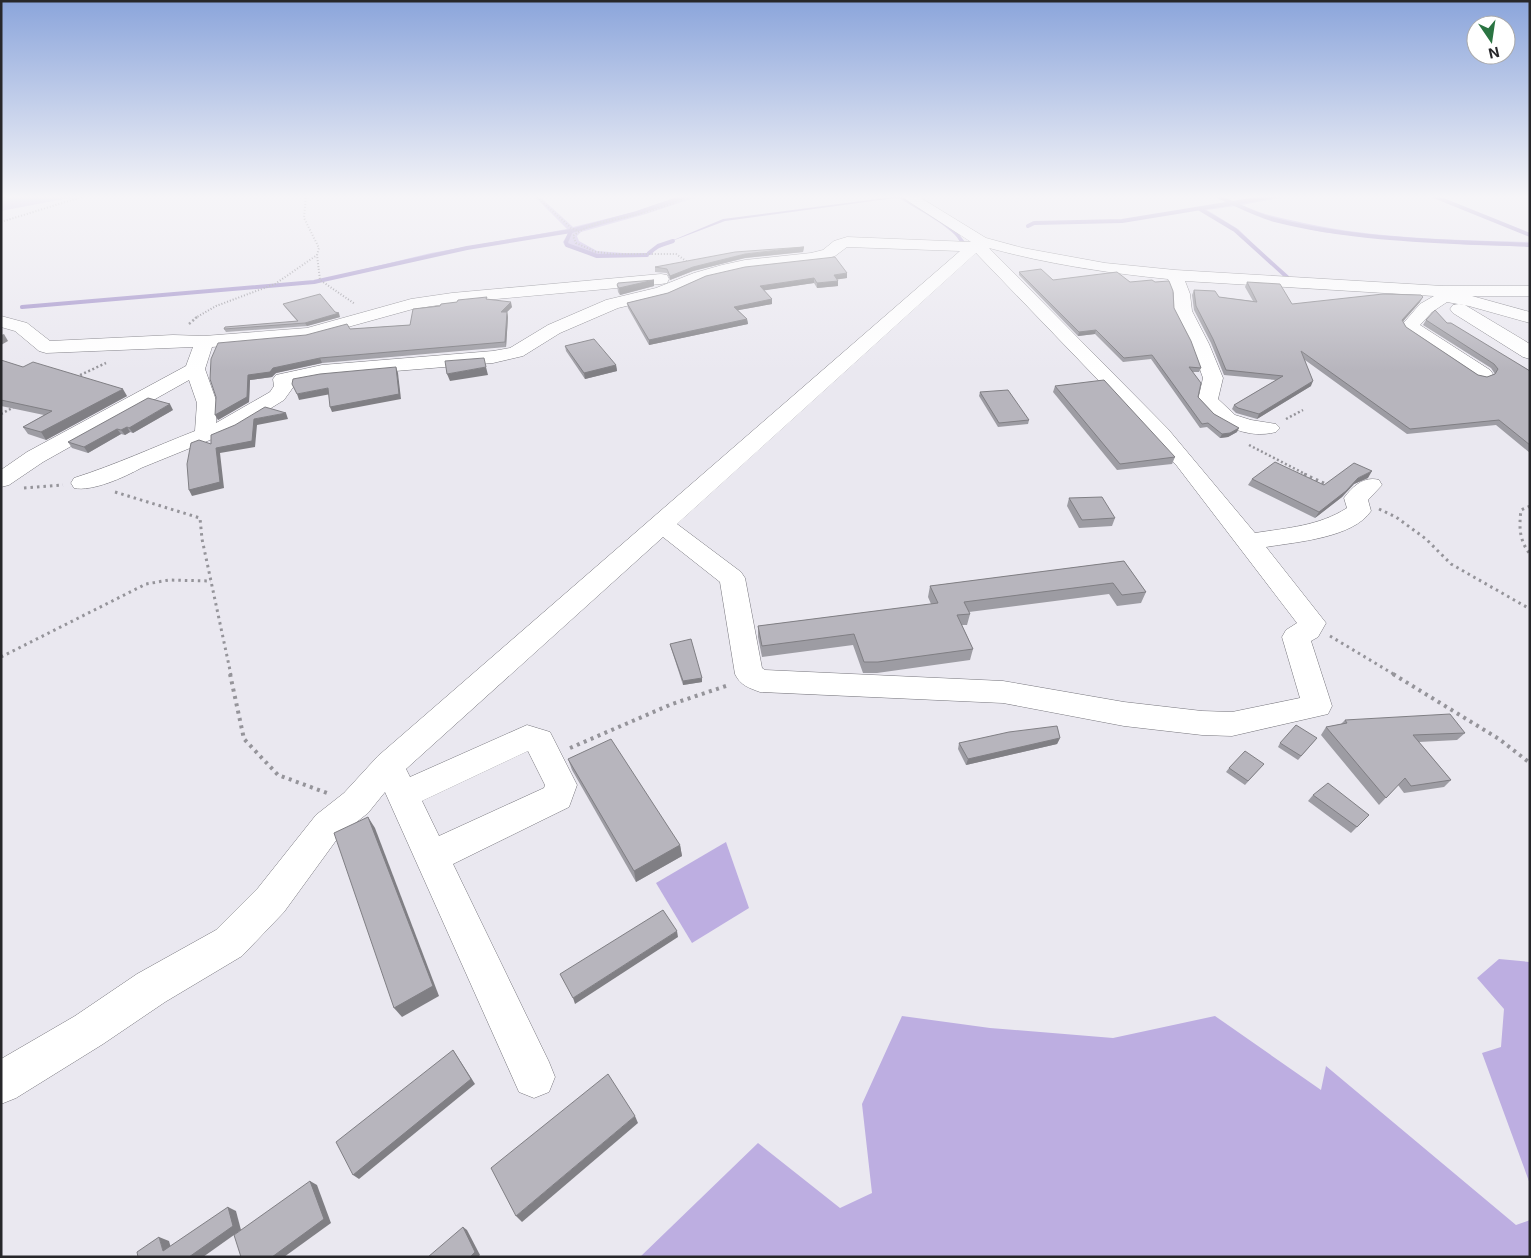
<svg xmlns="http://www.w3.org/2000/svg" width="1531" height="1258" viewBox="0 0 1531 1258" font-family="Inter,sans-serif">
  <style>
    .green { fill: #bdaee1 }
    .water { fill: #9f8ec8 }
    .lines { fill: none; stroke-linecap: round; stroke-linejoin: round }
    .stream { stroke: #9f8ec8; stroke-width: 4 }
    .minor-casing { stroke: #77767d; stroke-width: 1 }
    .path-far3 { stroke: #95949a; stroke-width: 2; stroke-dasharray: 1 2; stroke-linecap: butt }
    .path-far2 { stroke: #95949a; stroke-width: 2.5; stroke-dasharray: 2 2.5; stroke-linecap: butt }
    .path-far1 { stroke: #95949a; stroke-width: 3; stroke-dasharray: 2.5 4; stroke-linecap: butt }
    .path { stroke: #95949a; stroke-width: 4; stroke-dasharray: 3 4.5; stroke-linecap: butt }
    .minor { fill: #fff; fill-rule: evenodd }
    .rail { stroke: #828186; stroke-width: 2; stroke-dasharray: 5.5 3; stroke-linecap: butt }
    .wall { fill: #9d9ca3 }
    .shaded-wall { fill: #807f84 }
    .building { fill: #b7b5bd; stroke: #807f84 }
  </style>
  <rect width="100%" height="100%" fill="#eae8f0"/>
  <!-- green -->
  <g class="green">
    <path d="M22 195H85L1 211V199Z"/>
    <path d="M533 195H538L573 227 634 212 684 195H703L646 214 581 232 577 236 579 241 597 251 636 254H645L655 247 667 242 665 244H667L654 251 652 255 596 257 565 246 563 242 569 232H562L441 254 325 281 323 279 431 253 567 229Z"/>
    <path d="M911 195H917L916 197 936 195 919 198 986 240 1040 253 1124 269 1286 279 1265 257 1233 229 1198 208 1228 203 1213 195H1218L1232 202 1272 195H1296L1242 205C1263 215 1282 218 1304 223 1378 239 1454 240 1530 242V246L1472 245 1357 236 1322 232 1272 221 1235 206 1207 210 1238 229 1290 279 1443 288 1530 287V289L1442 290 1346 282 1175 273 1105 267 1021 251 983 240Z"/>
    <path d="M726 842 749 908 692 943 656 883Z"/>
    <path d="M1499 959 1530 962V1184L1482 1053 1501 1047 1504 1009 1477 978Z"/>
    <path d="M902 1016 990 1028 1113 1038 1215 1016 1321 1090 1326 1066 1516 1225 1530 1220V1257H640L758 1143 840 1208 872 1193 862 1104Z"/>
  </g>
  <!-- water -->
  <path class="water" d="M900 196 958 233 965 242 960 243C958 230 913 207 901 199L895 198 725 221 664 244 723 219Z"/>
  <g class="lines">
    <!-- stream -->
    <g class="stream">
      <path d="M1215 195C1234 203 1255 215 1275 220 1357 241 1446 241 1530 245"/>
      <path d="M1431 195 1530 235"/>
      <path d="M1200 209 1235 230 1287 277"/>
      <path d="M1028 226 1034 223 1122 221 1281 195"/>
      <path d="M571 231 566 242 567 245 597 256 647 255"/>
      <path d="M649 253 658 246 673 241"/>
      <path d="M22 307 314 282 467 248 571 231 637 213 689 195"/>
    </g>
    <defs>
      <g id="minor">
        <path d="M899 195H916L986 238 1023 248 1105 263 1175 270 1443 286H1530V296H1472L1530 312V323L1469 306 1447 302 1432 312 1420 325 1490 370 1493 374 1490 378 1483 380 1476 378 1404 330 1401 326 1420 304 1434 296 1185 281 1190 294 1192 311 1209 344 1223 378 1218 399 1235 415 1251 420 1276 424 1280 428 1276 432C1247 440 1214 424 1198 400L1203 378 1191 344 1174 311V294L1168 279C1107 273 1048 264 989 248L1168 429 1255 533C1287 528 1319 526 1347 508L1344 498C1353 486 1364 476 1379 480L1382 485 1368 500 1371 511C1353 538 1296 542 1266 547L1326 623 1318 637 1311 641 1332 706 1328 714 1232 736 1202 735 1124 726 1003 703 760 692C749 688 740 685 735 674L720 582 663 537 406 769 410 777 527 725 550 732 577 785 569 807 453 864 549 1062 555 1077 549 1092 534 1098 519 1092 385 792 368 813 340 835 284 912 242 956 165 1002 103 1044 16 1098 1 1104V1059L75 1016 137 974 216 930 258 888 316 815 344 793 378 756 960 251 847 247 835 256 819 261 745 270 725 274 706 279 668 296 618 308 560 333 523 356 493 363 322 377 293 383 294 386 284 400 237 429 141 468C125 477 92 492 74 488L71 483 74 478C115 465 154 447 195 431L197 403 189 380 43 462 9 485 1 487V470L27 452 186 366 193 347 46 353 39 351 15 331 1 327V316L27 323 50 341 173 335 204 336 307 328 411 299 452 293 661 274 667 275 669 279 667 283 661 284 452 303 413 309 308 338 212 347 205 369 217 403 216 423 270 392 274 386 273 379 276 375 322 365 493 351 510 348 548 325 606 300 656 288 694 273 722 265 745 260 811 253 823 250 834 241 847 237 971 242ZM976 253 1128 411 1177 466 1297 623 1286 630 1282 637 1300 698 1232 712 1202 711 1124 702 1003 681 765 670 762 668 745 578 741 572 677 524ZM528 751 545 785 544 788 439 836 422 801Z"/>
        <path d="M1459 304 1465 305 1530 344V359L1523 357 1453 313 1450 309 1453 305Z"/>
      </g>
    </defs>
    <!-- minor casing -->
    <use href="#minor" class="minor-casing"/>
    <!-- path-far3 -->
    <g class="path-far3">
      <path d="M306 195 304 218 319 248 317 255 320 280 355 304"/>
      <path d="M535 195 571 228 578 231"/>
      <path d="M1 222 88 195"/>
      <path d="M689 263 676 254H612L596 252 576 243 573 236C591 221 617 220 639 214 658 209 676 202 694 195"/>
      <path d="M195 318 216 306 275 284 317 255"/>
    </g>
    <!-- path-far2 -->
    <g class="path-far2">
      <path d="M189 324 197 317"/>
      <path d="M76 377 106 363"/>
      <path d="M1 414 16 406"/>
      <path d="M1286 419 1303 410"/>
      <path d="M1249 445 1307 475"/>
    </g>
    <!-- path-far1 -->
    <g class="path-far1">
      <path d="M1304 474 1328 485"/>
      <path d="M24 488 63 485"/>
      <path d="M115 492 200 518 202 539 231 675"/>
      <path d="M1530 506 1521 510C1519 527 1519 540 1530 554"/>
      <path d="M1379 509 1396 517 1426 539 1451 564 1530 609"/>
      <path d="M1330 636 1395 675"/>
      <path d="M1 657 146 584 169 580 211 581"/>
    </g>
    <!-- path -->
    <g class="path">
      <path d="M230 674 244 739 278 775 327 793"/>
      <path d="M1393 674 1499 739 1530 763"/>
      <path d="M570 748 672 704 729 685"/>
    </g>
    <!-- minor -->
    <use href="#minor" class="minor"/>
    <!-- rail -->
    <path class="rail" d="M1 198 16 195"/>
  </g>
  <!-- wall -->
  <g class="wall">
    <path d="M804 247 803 252 745 258 693 271 670 280 667 273 655 272V267Z"/>
    <path d="M1019 272 1053 280 1130 282 1174 308 1201 368 1199 372H1192L1198 397 1214 414 1237 432 1228 437 1220 438 1207 427 1200 428 1151 359 1123 362 1095 334 1078 336 1019 275Z"/>
    <path d="M706 276 847 278 837 279 838 281V286L817 288 814 283 764 290 772 299V304L738 310 747 319 748 324 649 345 628 308 627 303 668 293Z"/>
    <path d="M654 280V286L620 295 618 292 617 285Z"/>
    <path d="M1247 282 1292 304 1420 302 1403 321 1406 327 1478 375 1487 377 1495 374 1491 368 1423 325 1426 320 1447 323 1530 371V453L1496 425 1407 434 1305 360 1311 386 1257 419 1236 413 1232 409 1234 405 1276 380 1224 375 1211 343 1194 310 1192 295 1194 290 1219 297 1253 301 1245 287Z"/>
    <path d="M487 299 512 307 507 312 508 317 506 347 322 363 276 373 272 377 250 380 249 402 218 420 216 397 306 335 350 329 410 325 440 306Z"/>
    <path d="M283 304 340 317 307 326 226 332 224 329 297 321 285 307Z"/>
    <path d="M565 346 616 365 617 371 585 379 566 351Z"/>
    <path d="M1 360 23 367 127 396 46 440 28 434 23 427 44 415 1 406Z"/>
    <path d="M1055 386 1175 457 1172 464 1117 470 1053 392Z"/>
    <path d="M980 392 1029 420 1028 424 998 427 979 396Z"/>
    <path d="M173 410 133 433 130 432 125 435 121 434 88 453 72 448 68 442Z"/>
    <path d="M1368 478 1354 484 1342 497 1315 518 1248 485 1252 479 1324 485Z"/>
    <path d="M1069 498 1115 518 1112 526 1079 528 1067 506Z"/>
    <path d="M1124 561 1146 592 1141 603 1117 606 1109 594 969 612 970 614 967 625H962L973 649 970 660 877 673H863L853 645 762 657 758 637V626L931 604 928 597 930 586Z"/>
    <path d="M670 644 702 682 683 685 671 648Z"/>
    <path d="M1345 720 1465 733 1457 740 1419 742 1451 780 1444 787 1404 793 1398 785 1379 805 1321 735 1326 727 1341 724Z"/>
    <path d="M1060 738 1057 744 966 765 958 749 959 743Z"/>
    <path d="M1317 738 1298 760 1278 747 1280 743Z"/>
    <path d="M568 759 680 845 682 856 636 882 572 770Z"/>
    <path d="M1261 767 1245 785 1226 772 1229 768Z"/>
    <path d="M1313 795 1369 815 1351 833 1308 801Z"/>
  </g>
  <!-- shaded-wall -->
  <g class="shaded-wall">
    <path d="M804 247 803 252 745 258 693 271 670 280V276L693 267 745 254Z"/>
    <path d="M847 273V278L834 280V275Z"/>
    <path d="M814 278V283L760 291V286Z"/>
    <path d="M654 280V286L620 295 619 288Z"/>
    <path d="M838 281V286L817 288V283Z"/>
    <path d="M1423 297 1420 302 1400 325 1402 320Z"/>
    <path d="M772 299V304L734 311V307Z"/>
    <path d="M511 302 512 307 507 312 508 317 506 347 501 312Z"/>
    <path d="M339 313 340 317 307 326 305 323Z"/>
    <path d="M747 319 748 324 649 345V340Z"/>
    <path d="M1096 330 1095 334 1078 336 1079 332Z"/>
    <path d="M4 334 8 341 1 345V335Z"/>
    <path d="M320 358 322 363 276 373 272 377 250 380 249 402 218 420 215 415 248 375 273 368Z"/>
    <path d="M616 365 617 371 585 379 584 373Z"/>
    <path d="M396 367 398 373 401 399 332 412 330 407Z"/>
    <path d="M486 367 488 375 450 381 447 374Z"/>
    <path d="M1313 381 1311 386 1257 419 1259 414Z"/>
    <path d="M328 388 331 394 299 400 297 394Z"/>
    <path d="M123 389 127 396 46 440 41 432Z"/>
    <path d="M170 404 173 410 133 433 129 428Z"/>
    <path d="M286 413 288 419 257 425 255 447 220 453 224 488 192 496 189 490 216 448 254 419Z"/>
    <path d="M127 427 130 432 125 435 121 430Z"/>
    <path d="M1239 428 1237 432 1228 437 1220 438 1222 434Z"/>
    <path d="M117 429 121 434 88 453 84 447Z"/>
    <path d="M1372 471 1368 478 1354 484 1342 497 1315 518 1319 512 1358 478Z"/>
    <path d="M702 678V682L683 685V681Z"/>
    <path d="M1060 738 1057 744 966 765 968 759Z"/>
    <path d="M368 817 375 828 439 996 402 1017 394 1008Z"/>
    <path d="M680 845 682 856 636 882 634 871Z"/>
    <path d="M677 931 678 937 575 1004 573 998Z"/>
    <path d="M453 1050 457 1056 475 1084 359 1179 353 1175Z"/>
    <path d="M635 1116 638 1123 522 1222 516 1216Z"/>
    <path d="M310 1181 317 1185 331 1223 284 1257H272Z"/>
    <path d="M228 1207 236 1211 241 1230 203 1257H189Z"/>
    <path d="M463 1227 467 1230 480 1255 478 1257H470Z"/>
    <path d="M159 1237 169 1241 173 1255 163 1251Z"/>
  </g>
  <!-- building -->
  <g class="building">
    <path d="M804 247 745 254 693 267 670 276 667 269 655 267 735 252Z"/>
    <path d="M835 257 847 273 834 275 838 281 817 283 814 278 760 286 772 299 734 307 747 319 649 340 627 303 668 293 706 276 745 267Z"/>
    <path d="M1041 269 1053 280 1117 272 1130 282 1152 280 1155 282 1169 281 1173 291 1174 308 1191 341 1201 368 1189 367 1201 383 1198 397 1214 414 1239 428 1230 433 1222 434 1208 423 1202 424 1152 355 1124 358 1096 330 1079 332 1019 272Z"/>
    <path d="M654 280 619 288 617 285 618 283Z"/>
    <path d="M1247 282 1280 284 1292 304 1383 294 1421 295 1423 297 1402 320 1406 327 1478 375 1487 377 1495 374 1498 369 1494 364 1426 320 1435 310 1447 323H1451L1530 371V445L1499 420 1410 429 1301 351 1313 381 1259 414 1238 408 1234 405 1283 376 1226 370 1213 339 1196 306 1194 290 1215 291 1219 297 1257 302Z"/>
    <path d="M320 294 335 312 339 313 305 323 224 329 225 327 298 321 283 304Z"/>
    <path d="M487 297 486 299 511 302 501 312H507L505 342 320 358 273 368 270 372 248 375 247 397 215 415 216 397 210 379 211 359 218 343 306 335 347 324 350 329 410 325 413 309 440 306 441 304 457 302 458 300Z"/>
    <path d="M594 339 616 365 584 373 565 346Z"/>
    <path d="M484 358 486 367 447 374 445 361Z"/>
    <path d="M1 360 23 367 33 362 123 389 41 432 23 427 52 411 1 400Z"/>
    <path d="M396 367 399 394 330 407 328 388 297 394 292 384 293 379 320 374Z"/>
    <path d="M1104 380 1175 457 1120 464 1055 386Z"/>
    <path d="M1008 390 1029 420 999 423 980 392Z"/>
    <path d="M148 398 170 404 129 428 127 427 121 430 117 429 84 447 68 442Z"/>
    <path d="M265 407 286 413 254 419 252 441 216 448 220 482 189 490 187 464 191 443 199 440 211 444V435L235 425Z"/>
    <path d="M1275 462 1324 485 1354 463 1372 471 1358 478 1346 491 1319 512 1252 479Z"/>
    <path d="M1102 497 1115 518 1082 520 1069 498Z"/>
    <path d="M1124 561 1146 592 1122 595 1113 583 964 602 970 614 957 615 973 649 878 662H864L854 634 762 646 758 626 938 603 930 586Z"/>
    <path d="M691 639 702 678 683 681 670 644Z"/>
    <path d="M1450 714 1465 733 1413 735 1451 780 1411 786 1405 778 1386 798 1326 727 1347 723 1345 720Z"/>
    <path d="M1296 725 1317 738 1301 756 1280 743Z"/>
    <path d="M1057 726 1060 738 968 759 959 743 1009 732Z"/>
    <path d="M611 739 680 845 634 871 568 759Z"/>
    <path d="M1245 751 1264 764 1248 781 1229 768Z"/>
    <path d="M1328 783 1369 815 1357 827 1313 795Z"/>
    <path d="M368 817 433 986 394 1008 334 833Z"/>
    <path d="M663 910 677 931 573 998 560 974Z"/>
    <path d="M453 1050 471 1079 353 1175 336 1142Z"/>
    <path d="M608 1074 635 1116 516 1216 491 1168Z"/>
    <path d="M310 1181 324 1219 272 1257H241L234 1235Z"/>
    <path d="M228 1207 233 1226 189 1257H138L137 1252 159 1237 163 1251Z"/>
    <path d="M463 1227 475 1252 470 1257H428Z"/>
  </g>
  <!-- sky -->
  <linearGradient id="sky" x2="0" y2="1"><stop stop-color="#8ba5db"/><stop offset="0.53" stop-color="#f6f5f8"/><stop offset="1" stop-color="#f6f5f8" stop-opacity="0"/></linearGradient>
  <rect width="1531" height="371" fill="url(#sky)"/>
  <!-- border -->
  <rect width="1531" height="1258" fill="none" stroke="#27272a" stroke-width="5"/>
  <!-- north arrow -->
  <g transform="translate(1491 40) rotate(167)"><circle r="24" fill="#ffffff" stroke="#a9a9aa"/>
  <path d="M0-4L9 19L0 12L-9 19Z" fill="#2a7442"/>
  <text y="-8" font-size="14" font-weight="bold" text-anchor="middle" fill="#27272a">N</text>
  </g>
</svg>
